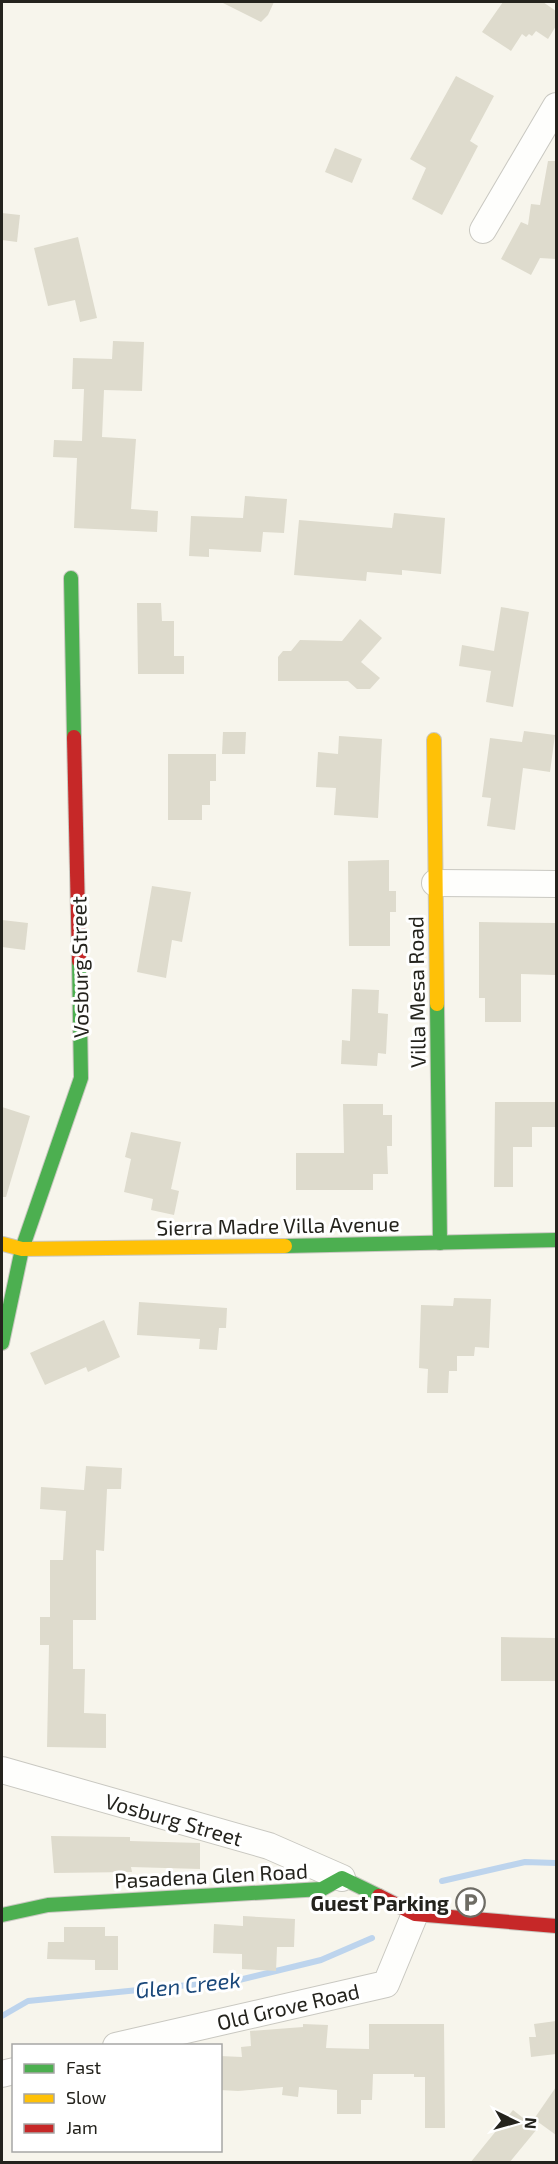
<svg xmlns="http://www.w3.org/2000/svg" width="558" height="2164" viewBox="0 0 558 2164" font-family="'Exo 2',sans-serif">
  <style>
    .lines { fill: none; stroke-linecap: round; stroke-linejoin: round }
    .stream { stroke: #bdd4ed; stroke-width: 6 }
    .building { fill: #dedbcd }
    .street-casing { stroke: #c9c8c1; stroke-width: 28 }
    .fast-casing { stroke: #c9c8c1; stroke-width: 16 }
    .slow-casing { stroke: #c9c8c1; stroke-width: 16 }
    .jam-casing { stroke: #c9c8c1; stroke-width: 16 }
    .street { stroke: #fefefc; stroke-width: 26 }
    .fast { stroke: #4caf50; stroke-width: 14 }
    .slow { stroke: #ffc107; stroke-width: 14 }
    .jam { stroke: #c62828; stroke-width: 14 }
    .labels { text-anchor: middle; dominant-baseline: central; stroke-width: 6; stroke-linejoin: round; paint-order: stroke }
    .street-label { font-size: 21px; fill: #24231d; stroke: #fff }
    .poi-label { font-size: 21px; font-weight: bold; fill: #24231d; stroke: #fff; text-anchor: end }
    .water-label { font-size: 22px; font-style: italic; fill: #1a487a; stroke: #fff }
  </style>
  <rect width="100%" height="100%" fill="#f7f5ec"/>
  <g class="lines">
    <!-- stream -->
    <g class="stream">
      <path d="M442 1881 525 1862 556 1863"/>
      <path d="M2 2016 28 2001 239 1980 321 1960 372 1938"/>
    </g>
  </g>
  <!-- building -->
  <g class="building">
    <path d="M221 2H274L268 15 261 22Z"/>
    <path d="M503 2H543L556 11V26L548 39 536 31 532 36 529 34 526 37 522 34 511 51 482 32Z"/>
    <path d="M456 76 494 96 470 141 478 146 442 215 412 199 426 168 410 159Z"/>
    <path d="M335 148 362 159 352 183 325 172Z"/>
    <path d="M548 161H556V259L540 258 531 275 501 259 521 222 528 225 531 204 540 205Z"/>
    <path d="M2 213 20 215 17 242 2 240Z"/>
    <path d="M78 237 97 318 80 322 75 300 48 306 34 248Z"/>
    <path d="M113 341 144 342 142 391 104 390 102 437 136 439 131 509 158 511 157 532 74 528 77 458 53 457 54 440 82 441 84 389H72L73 358 112 359Z"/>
    <path d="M245 496 287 499 284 533 263 532 261 552 209 549V557L189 556 191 516 243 518Z"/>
    <path d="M394 513 445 518 441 574 402 570V575L367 572 366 581 294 575 299 520 392 528Z"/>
    <path d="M137 603H161L162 621H174V656H184V674H138Z"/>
    <path d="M501 607 529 612 513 707 486 702 491 671 459 666 462 645 494 651Z"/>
    <path d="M360 619 382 638 361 662 380 678 370 689H357L348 681H278V657L283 651H291L300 640 342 641Z"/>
    <path d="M524 731 555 735 550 772 523 768 515 830 487 826 491 798 482 797 490 738 522 742Z"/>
    <path d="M223 732H246L245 754H222Z"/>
    <path d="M339 736 382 739 378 818 334 815 336 788 316 787 318 752 338 754Z"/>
    <path d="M168 754H216V781H210V805H202V820H168Z"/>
    <path d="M389 860V891H396V912H390V946H349L348 861Z"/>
    <path d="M152 886 191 892 182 942 172 940 166 978 137 972Z"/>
    <path d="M2 920 28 923 25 950 2 947Z"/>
    <path d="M479 922 556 923V975L521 974V1022H485V998H479Z"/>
    <path d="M352 989 379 990 378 1013 388 1014 386 1054 378 1053 377 1066 341 1064 342 1040 350 1041Z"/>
    <path d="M495 1102H556V1127H532V1147H513V1187H494Z"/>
    <path d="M343 1104H383V1115H392V1146H387L388 1174H373V1190H296V1153H344Z"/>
    <path d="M2 1107 30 1116 6 1197H2Z"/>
    <path d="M131 1132 181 1142 171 1189 179 1191 174 1215 151 1210 153 1199 124 1192 131 1159 125 1157Z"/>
    <path d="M454 1298 491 1299 489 1348 475 1347 474 1356H457V1371H449L448 1393H427L428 1369 419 1368 421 1305 453 1306Z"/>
    <path d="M139 1302 227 1308 226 1328H219L217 1350 199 1349 200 1339 137 1335Z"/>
    <path d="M104 1320 120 1357 88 1372 86 1367 45 1385 30 1353Z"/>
    <path d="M86 1466 122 1468 121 1489H107L104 1551 96 1550V1620H73V1669H85L84 1713 106 1714V1748L47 1747 49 1645H40V1617H50V1560H63L66 1511 40 1509 41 1487 84 1490Z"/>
    <path d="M501 1637 556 1638V1681H501Z"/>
    <path d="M51 1836 130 1837V1841L200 1843V1869L131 1867 132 1872 54 1873Z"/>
    <path d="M243 1916 295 1919 294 1947H277L276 1971 242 1969V1954L213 1953 214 1924 243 1926Z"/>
    <path d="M64 1927H105V1936H118V1970H95V1960L47 1959 48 1942H64Z"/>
    <path d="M556 2021V2054L531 2057 529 2037H536L534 2024Z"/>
    <path d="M303 2024 328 2025 326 2048 369 2049V2024H444L445 2128H425V2077H414V2074H373L372 2100H361V2114H337V2090L299 2087 298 2097 282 2095 283 2087 238 2091 220 2090V2056L242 2057 241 2047 251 2046 250 2031 303 2027Z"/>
    <path d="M556 2087V2135L534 2119Z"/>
    <path d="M513 2110 537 2129 509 2163H470Z"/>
  </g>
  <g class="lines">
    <defs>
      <g id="street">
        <path d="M483 230 556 106"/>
        <path d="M435 883 556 884"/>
        <path d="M2 1770 269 1846 342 1878"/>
        <path d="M116 2046 386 1984 415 1914"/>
        <path d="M2 2074 14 2071"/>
      </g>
      <g id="fast">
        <path d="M71 578 74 737"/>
        <path d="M437 1004 440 1243"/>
        <path d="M285 1246 556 1240"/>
        <path d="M2 1343 22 1249 81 1078 79 961"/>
        <path d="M2 1915 48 1905 322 1889 342 1878 379 1896"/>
      </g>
      <g id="slow">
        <path d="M434 740 437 1004"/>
        <path d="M3 1244 22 1249 285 1246"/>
      </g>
      <g id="jam">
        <path d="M74 737 79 961"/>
        <path d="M379 1896 415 1914 556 1926"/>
      </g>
    </defs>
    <!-- street casing -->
    <use href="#street" class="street-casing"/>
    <!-- fast casing -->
    <use href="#fast" class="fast-casing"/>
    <!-- slow casing -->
    <use href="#slow" class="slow-casing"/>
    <!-- jam casing -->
    <use href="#jam" class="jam-casing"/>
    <!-- street -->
    <use href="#street" class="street"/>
    <!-- fast -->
    <use href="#fast" class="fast"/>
    <!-- slow -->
    <use href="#slow" class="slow"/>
    <!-- jam -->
    <use href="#jam" class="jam"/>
  </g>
  <!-- icons -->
  <defs>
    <symbol id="parking-ring" viewBox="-11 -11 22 22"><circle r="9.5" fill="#fff" stroke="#6e6c65" stroke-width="1.5"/><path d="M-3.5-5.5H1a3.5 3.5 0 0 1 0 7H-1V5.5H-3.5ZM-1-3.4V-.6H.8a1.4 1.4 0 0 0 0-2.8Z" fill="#6e6c65"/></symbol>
  </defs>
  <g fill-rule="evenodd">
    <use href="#parking-ring" x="454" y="1886" width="33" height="33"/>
  </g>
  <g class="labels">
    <!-- street labels -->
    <g class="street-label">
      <text transform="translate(79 967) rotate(-91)">Vosburg Street</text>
      <text transform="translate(416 992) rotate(-91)">Villa Mesa Road</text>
      <text transform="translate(278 1225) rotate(-1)">Sierra Madre Villa Avenue</text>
      <text transform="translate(174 1819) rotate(16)">Vosburg Street</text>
      <text transform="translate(211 1875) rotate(-3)">Pasadena Glen Road</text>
      <text transform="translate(288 2006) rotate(-13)">Old Grove Road</text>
    </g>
    <!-- poi labels -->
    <g class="poi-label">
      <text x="449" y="1902">Guest Parking</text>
    </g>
    <!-- water labels -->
    <g class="water-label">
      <text transform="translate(188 1984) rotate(-6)">Glen Creek</text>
    </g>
  </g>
  <!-- border -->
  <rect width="558" height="2164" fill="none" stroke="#24231d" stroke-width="6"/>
  <!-- legend -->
  <rect x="12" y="2044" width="210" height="108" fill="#ffffff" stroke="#a7a7a5" stroke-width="1.5"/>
  <rect x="24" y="2064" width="30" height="9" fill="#4caf50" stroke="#a7a7a5" stroke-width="1.5"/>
  <text x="66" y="2074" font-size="18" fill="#24231d">Fast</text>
  <rect x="24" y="2094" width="30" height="9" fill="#ffc107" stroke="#a7a7a5" stroke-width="1.5"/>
  <text x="66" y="2104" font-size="18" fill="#24231d">Slow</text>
  <rect x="24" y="2124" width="30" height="9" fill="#c62828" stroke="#a7a7a5" stroke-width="1.5"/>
  <text x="66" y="2134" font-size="18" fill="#24231d">Jam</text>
  <!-- north arrow -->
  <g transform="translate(516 2122) rotate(95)" stroke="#ffffff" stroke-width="4.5" paint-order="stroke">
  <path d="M0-4.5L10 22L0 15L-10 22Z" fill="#24231d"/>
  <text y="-9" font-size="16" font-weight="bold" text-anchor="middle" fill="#24231d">N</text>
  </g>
</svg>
